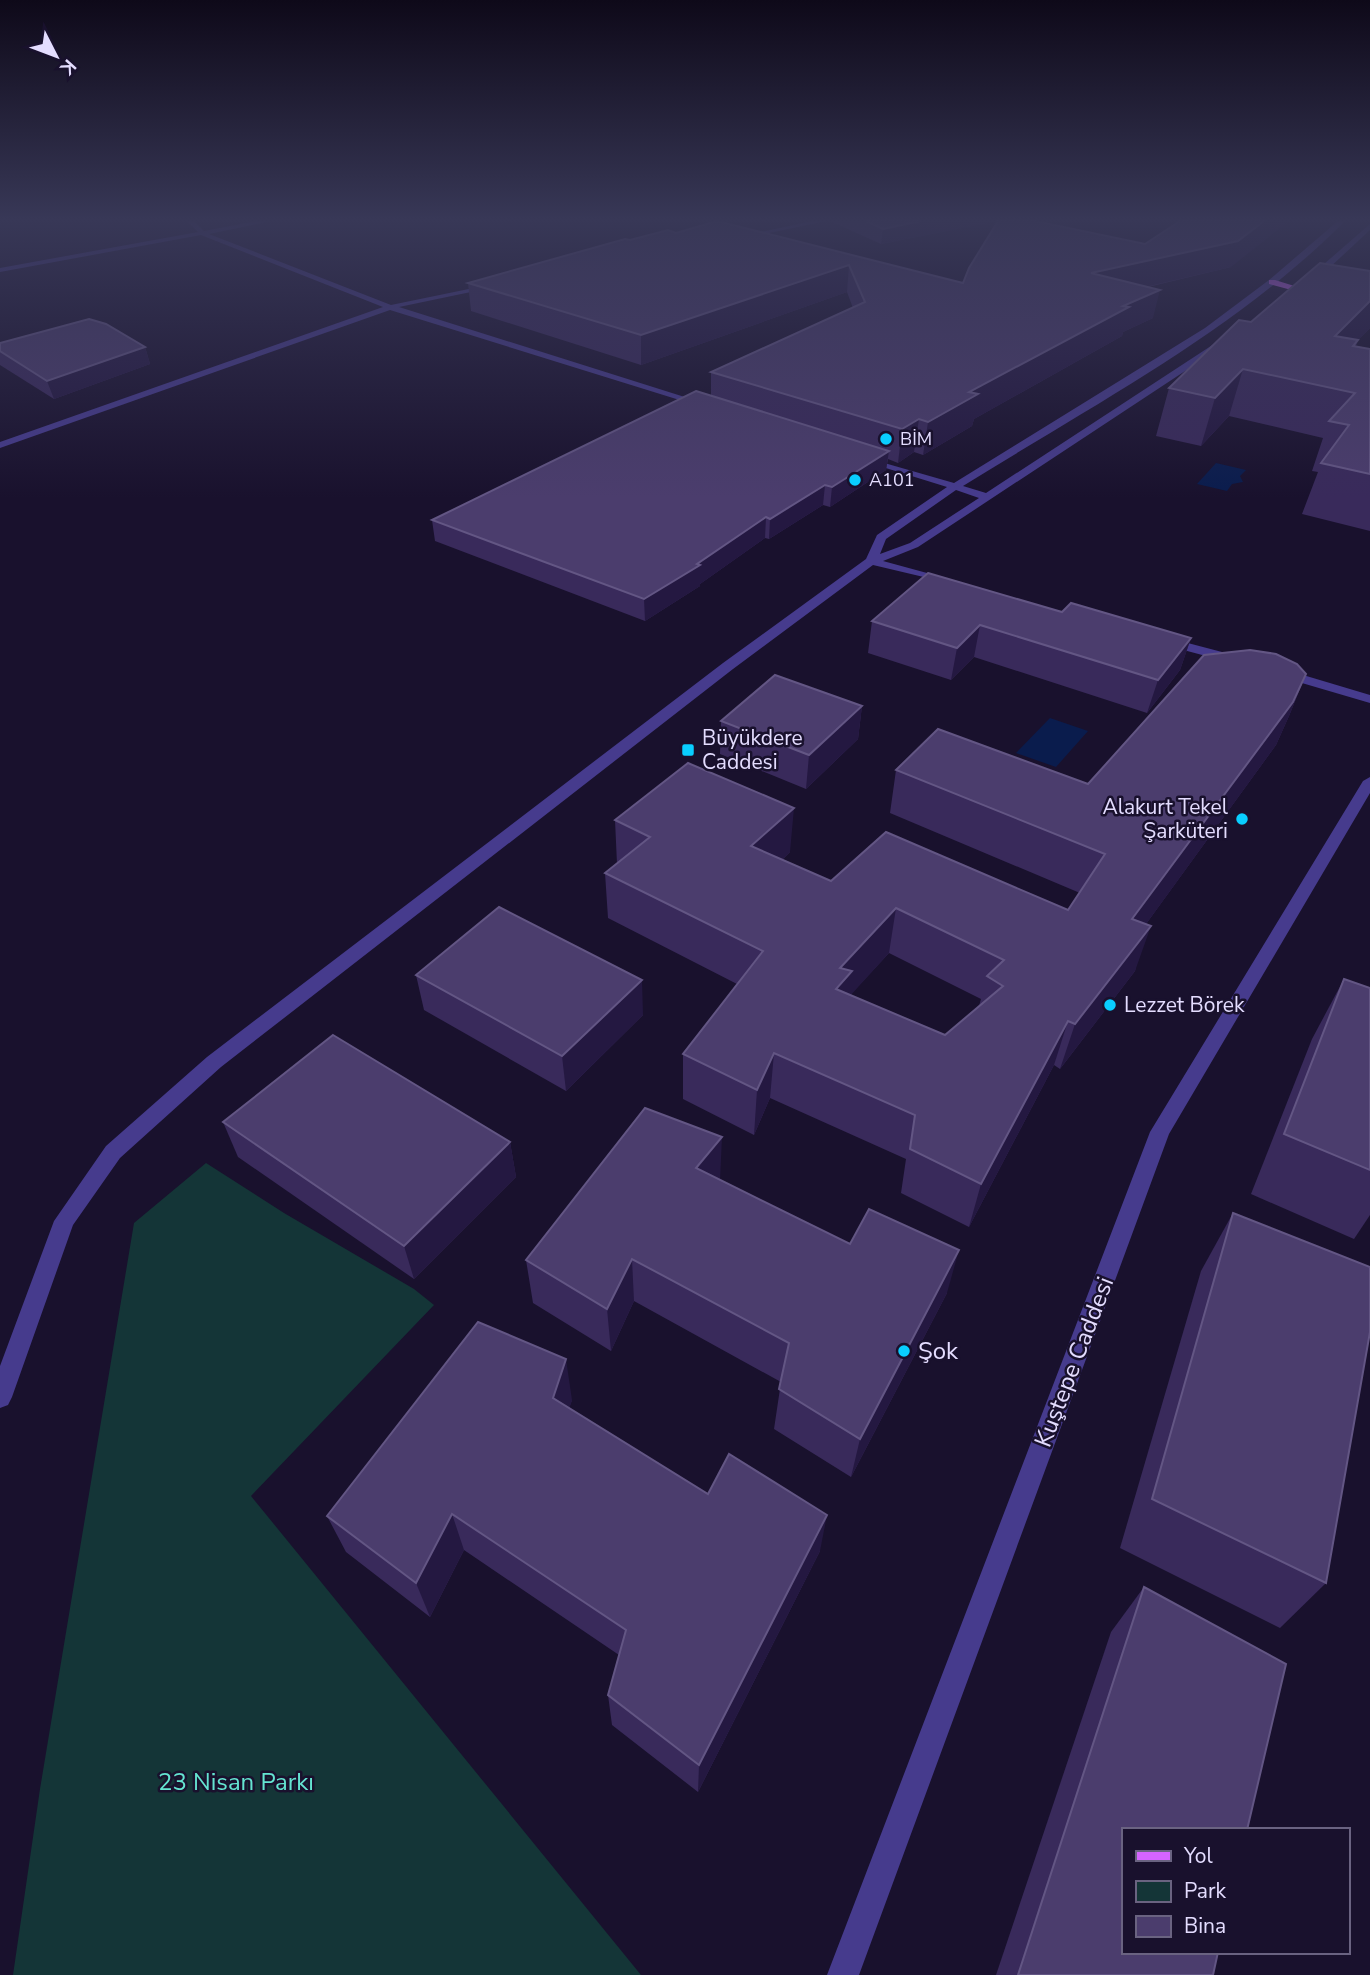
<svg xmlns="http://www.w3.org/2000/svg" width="1370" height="1975" viewBox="0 0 1370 1975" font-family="'Nunito Sans',sans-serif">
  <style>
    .green { fill: #143537 }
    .water { fill: #0a1c4d }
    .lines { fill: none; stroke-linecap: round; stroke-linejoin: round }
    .minor { fill: #463b8d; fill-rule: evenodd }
    .major { fill: #d564ff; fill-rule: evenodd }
    .wall { fill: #392a5b; fill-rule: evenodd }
    .shaded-wall { fill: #241841 }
    .building { fill: #4b3d6d; stroke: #635684; stroke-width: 2; fill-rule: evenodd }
    .poi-dot { fill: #09ceff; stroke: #19112d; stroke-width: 2.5 }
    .labels { text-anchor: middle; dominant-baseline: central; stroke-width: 5; stroke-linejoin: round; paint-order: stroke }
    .far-poi-label { font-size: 18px; fill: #e4ddff; stroke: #19112d; text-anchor: start }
    .poi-label { font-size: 21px; fill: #e4ddff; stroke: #19112d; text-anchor: start }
    .near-poi-label { font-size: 24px; fill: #e4ddff; stroke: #19112d; text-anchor: start }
    .near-street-label { font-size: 24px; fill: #e4ddff; stroke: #19112d }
    .near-park-label { font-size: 24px; fill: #64e4d1; stroke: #19112d }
  </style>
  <rect width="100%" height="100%" fill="#19112d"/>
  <!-- green -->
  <path class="green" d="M206 1163 284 1213 414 1289 434 1305 251 1496 641 1975H13L40 1789 134 1223Z"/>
  <!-- water -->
  <g class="water">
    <path d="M1216 463 1246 470 1240 476 1243 482 1232 484 1227 491 1197 484Z"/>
    <path d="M1050 718 1088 731 1056 767 1016 753Z"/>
  </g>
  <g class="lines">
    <!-- minor -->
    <g class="minor">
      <path d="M187 221H194L204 231 256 221H271L209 234 391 305 493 284 490 288 399 307 710 405 702 407 390 310 0 448V442L383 307 201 235 0 272V268L198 232Z"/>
      <path d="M812 221H826L740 239 737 237Z"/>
      <path d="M1338 221H1345C1237 330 1093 405 963 486L986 493 1217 342H1223V346L918 547 883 561 949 579V583L873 565 733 669 221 1067 120 1158 73 1225 12 1397 8 1405 0 1408V1366L54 1221 106 1146 207 1057 723 663 866 559 877 535 947 487 860 460V456L954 483 1205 328 1269 280ZM956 490 979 498 910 543 880 554 886 539Z"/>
      <path d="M1370 224V230L1314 282H1308V278Z"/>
      <path d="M1165 637 1241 657 1242 660 1236 664 1161 644 1159 641Z"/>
      <path d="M1283 669 1370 695V703L1278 676V670Z"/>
      <path d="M1370 777V793L1169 1134 859 1975H827L1150 1132 1363 781Z"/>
    </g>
    <!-- major -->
    <path class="major" d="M1269 280H1275L1317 293 1310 295 1269 284Z"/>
  </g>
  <!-- wall -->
  <g class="wall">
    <path d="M830 221H1035L1231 267 1148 287 1153 318 1123 332 1122 336 974 419 972 426 923 455 914 452 898 463 888 459 886 470 830 507 823 505 769 539 765 538 700 584V586L645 621 435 541 432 520 711 396V372L853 308 847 292 641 365 471 311 468 283 630 240 676 233 963 283 997 221 881 244Z"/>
    <path d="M1370 271V328L1358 340 1356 346 1370 349V531L1302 514 1318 472 1312 471 1323 438 1229 416 1201 446 1156 436 1169 388 1251 322Z"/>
    <path d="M0 343 145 347 150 364 54 399 0 365Z"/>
    <path d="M1062 612 1191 638 1180 670 1147 713 974 657 951 680 868 653 872 621Z"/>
    <path d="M1306 674 1289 716 1276 745 1146 924 1135 971 1060 1069 1054 1065 969 1227 901 1193 906 1159 770 1098 754 1135 683 1099V1054L737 984 608 918 605 873 617 864 615 820 790 852 782 860 831 881 1068 910 1080 893 890 813 896 770 1088 784ZM889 953 981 999 979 1006 945 1035 850 995Z"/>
    <path d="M862 706 858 739 806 789 720 754 721 721Z"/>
    <path d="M416 975 643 1015 566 1091 424 1010Z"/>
    <path d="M1344 979 1370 988V1215L1354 1239 1251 1194 1312 1039Z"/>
    <path d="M223 1122 510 1142 516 1177 414 1279 238 1157Z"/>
    <path d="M720 1180 947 1293 851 1477 774 1429 781 1382 634 1301 611 1351 533 1303 526 1260Z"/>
    <path d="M1233 1213 1326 1583 1280 1628 1120 1548 1201 1271Z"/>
    <path d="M572 1400 569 1408 708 1494 820 1551 698 1792 612 1725 608 1695 619 1655 464 1550 430 1617 346 1552 327 1516Z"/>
    <path d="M1144 1587 1213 1975H996L1111 1632Z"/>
  </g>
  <!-- shaded-wall -->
  <g class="shaded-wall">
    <path d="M921 221H998L881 244 883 229Z"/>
    <path d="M1264 221H1289L1231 267 1085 301 1091 273Z"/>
    <path d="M849 265 847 292 641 365V335Z"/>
    <path d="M1160 290 1153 318 1123 332 1122 336 974 419 972 426 923 455 928 422 969 392 1123 306Z"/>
    <path d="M1370 301V328L1319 381 1335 336Z"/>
    <path d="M145 347 150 364 54 399 47 381Z"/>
    <path d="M1243 369 1229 416 1201 446 1215 398Z"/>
    <path d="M919 419 914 452 898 463 902 429Z"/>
    <path d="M889 451 886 470 830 507 832 487Z"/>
    <path d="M825 485 823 505 769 539 770 519Z"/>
    <path d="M766 517 765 538 700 584V586L645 621 644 599Z"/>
    <path d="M980 625 974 657 951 680 957 648Z"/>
    <path d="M1191 638 1180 670 1147 713 1158 680Z"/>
    <path d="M1306 674 1289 716 1276 745 1117 964 1132 919Z"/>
    <path d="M862 706 858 739 806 789 809 755Z"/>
    <path d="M794 808 790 852 749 890 751 846Z"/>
    <path d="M896 908 889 953 849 997 836 989 840 968Z"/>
    <path d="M1151 926 1135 971 1060 1069 1075 1024Z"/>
    <path d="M642 980 643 1015 566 1091 562 1056Z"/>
    <path d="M1068 1021 1054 1065 969 1227 981 1184Z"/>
    <path d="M774 1053 770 1098 754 1135 757 1090Z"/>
    <path d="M722 1137 720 1181 696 1168Z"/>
    <path d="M510 1142 516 1177 414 1279 404 1246Z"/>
    <path d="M959 1250 947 1293 851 1477 860 1439Z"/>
    <path d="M632 1259 634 1301 611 1351 607 1309Z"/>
    <path d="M566 1359 572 1400 560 1438 553 1398Z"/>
    <path d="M452 1514 464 1550 430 1617 416 1583Z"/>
    <path d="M827 1515 820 1551 698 1792 699 1765Z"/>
  </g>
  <!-- building -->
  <g class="building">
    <path d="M717 221 963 283 969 268 998 221H1035L1145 244 1180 221H1264L1238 241 1091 273 1160 290 1123 306 1129 307 969 392 978 394 928 422 919 419 902 429 711 372 865 302 849 265 641 335 468 283 625 239 630 240 668 230 676 233Z"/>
    <path d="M866 221H921L883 229Z"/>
    <path d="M1320 263 1370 271V301L1335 336 1358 340 1353 346 1370 349V474L1321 463 1349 425 1329 421 1355 393 1243 369 1215 398 1169 388 1239 320 1251 322Z"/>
    <path d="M89 319 106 324 145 347 47 381 0 351V343Z"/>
    <path d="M696 391 889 451 832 487 825 485 770 519 766 517 697 564 700 565 644 599 432 520Z"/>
    <path d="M928 573 1062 612 1071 603 1191 638 1158 680 980 625 957 648 872 621Z"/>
    <path d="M1250 650 1276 654 1297 664 1306 674 1293 702 1132 919 1151 926 1075 1024 1068 1021 981 1184 910 1149 915 1115 774 1053 757 1090 683 1054 763 951 605 873 650 837 615 820 688 763 794 808 751 846 831 881 886 832 1068 910 1105 854 896 770 938 729 1088 784 1204 655ZM896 908 1004 960 987 976 1003 986 945 1035 836 989 852 971 840 968Z"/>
    <path d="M775 675 862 706 809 755 721 721Z"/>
    <path d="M499 907 642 980 562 1056 416 975Z"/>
    <path d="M1344 979 1370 988V1170L1284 1134Z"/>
    <path d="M333 1035 510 1142 404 1246 223 1122Z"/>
    <path d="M645 1108 722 1137 696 1168 850 1244 869 1209 959 1250 860 1439 779 1389 789 1343 632 1259 607 1309 526 1260Z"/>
    <path d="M1233 1213 1370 1267V1332L1326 1583 1152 1499Z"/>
    <path d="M478 1322 566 1359 553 1398 708 1494 729 1454 827 1515 699 1765 608 1695 626 1630 452 1514 416 1583 327 1516Z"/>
    <path d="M1144 1587 1286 1664 1247 1830H1123V1952H1218L1213 1975H1018Z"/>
  </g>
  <!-- sky -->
  <linearGradient id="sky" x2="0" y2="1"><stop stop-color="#0e0919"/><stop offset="0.44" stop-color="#383857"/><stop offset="1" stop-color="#383857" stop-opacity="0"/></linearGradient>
  <rect width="1370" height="498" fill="url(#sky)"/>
  <!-- markers -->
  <g class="poi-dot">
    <circle cx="886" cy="439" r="7"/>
    <circle cx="855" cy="480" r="7"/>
    <rect x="681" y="743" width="14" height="14" rx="3.5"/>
    <circle cx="1242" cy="819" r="7"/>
    <circle cx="1110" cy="1005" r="7"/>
    <circle cx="904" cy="1351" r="7"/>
  </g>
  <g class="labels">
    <!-- far-poi labels -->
    <g class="far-poi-label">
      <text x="900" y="439">BİM</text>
      <text x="869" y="480">A101</text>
    </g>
    <!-- poi labels -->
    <g class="poi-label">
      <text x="702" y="738">Büyükdere<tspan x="702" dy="24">Caddesi</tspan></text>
      <text x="1228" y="807" text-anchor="end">Alakurt Tekel<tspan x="1228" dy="24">Şarküteri</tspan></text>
      <text x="1124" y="1005">Lezzet Börek</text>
    </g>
    <!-- near-poi labels -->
    <g class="near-poi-label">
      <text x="918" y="1351">Şok</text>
    </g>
    <!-- near-street labels -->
    <g class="near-street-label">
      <text transform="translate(1074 1362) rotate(-69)">Kuştepe Caddesi</text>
    </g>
    <!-- near-park labels -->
    <g class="near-park-label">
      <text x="236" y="1782">23 Nisan Parkı</text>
    </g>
  </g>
  <!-- legend -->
  <rect x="1122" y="1828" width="228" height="126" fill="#19112d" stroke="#6a6381" stroke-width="2"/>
  <rect x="1136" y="1851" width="35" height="10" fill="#d564ff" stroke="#6a6381" stroke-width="2"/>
  <text x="1184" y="1863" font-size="21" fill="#e4ddff">Yol</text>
  <rect x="1136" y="1881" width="35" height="21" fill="#143537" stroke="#6a6381" stroke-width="2"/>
  <text x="1184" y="1898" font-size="21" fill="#e4ddff">Park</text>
  <rect x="1136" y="1916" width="35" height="21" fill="#4b3d6d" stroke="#6a6381" stroke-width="2"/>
  <text x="1184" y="1933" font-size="21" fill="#e4ddff">Bina</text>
  <!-- north arrow -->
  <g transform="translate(56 56) rotate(132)" stroke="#19112d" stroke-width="5" paint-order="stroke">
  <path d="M0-5L12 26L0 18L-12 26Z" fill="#e4ddff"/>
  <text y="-10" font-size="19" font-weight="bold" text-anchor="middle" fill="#e4ddff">K</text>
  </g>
</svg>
